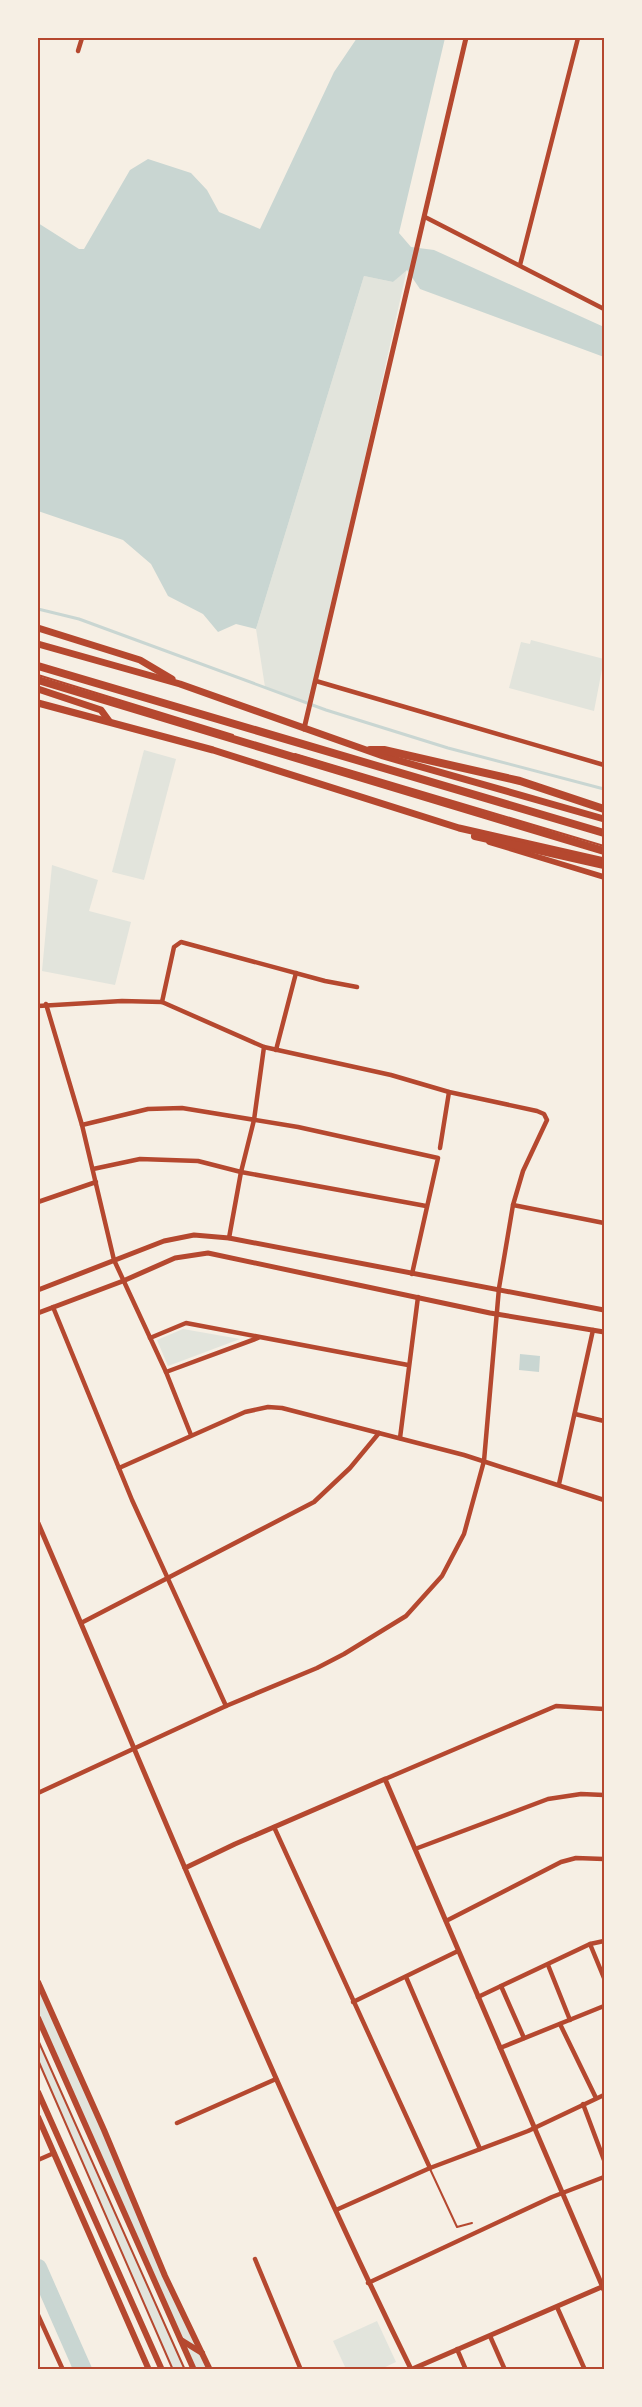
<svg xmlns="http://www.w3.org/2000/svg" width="642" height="2407" viewBox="0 0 642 2407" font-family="'Alegreya Sans',sans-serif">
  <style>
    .green { fill: #e2e4dc }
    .water { fill: #c9d6d2 }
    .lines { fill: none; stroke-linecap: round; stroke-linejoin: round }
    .stream { stroke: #c9d6d2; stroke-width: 3 }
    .river { stroke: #c9d6d2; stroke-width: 18 }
    .service { stroke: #b5482f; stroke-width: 2 }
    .minor { stroke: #b5482f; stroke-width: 4.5 }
    .tertiary { stroke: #b5482f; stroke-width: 5 }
    .secondary { stroke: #b5482f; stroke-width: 5.5 }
    .primary { stroke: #b5482f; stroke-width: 6 }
    .trunk { stroke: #b5482f; stroke-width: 7 }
    .motorway { stroke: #b5482f; stroke-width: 8 }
    .neatline { fill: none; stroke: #b5482f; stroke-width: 2 }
  </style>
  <rect width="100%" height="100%" fill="#f6efe4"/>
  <!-- green -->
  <g class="green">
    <path d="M407 269 310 704 265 687 256 629 364 276 393 282Z"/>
    <path d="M531 640 604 659 594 711 509 688 521 642 530 644Z"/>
    <path d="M144 750 176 759 144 880 112 872Z"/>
    <path d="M52 865 98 880 89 911 131 922 115 985 42 971Z"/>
    <path d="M183 1329 240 1339 168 1366 157 1340Z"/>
    <path d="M38 1982 165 2276 210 2369H194L38 2018Z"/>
    <path d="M38 2040 185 2369H173L38 2062Z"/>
    <path d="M377 2321 396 2362 381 2369H346L333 2341Z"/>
  </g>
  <!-- water -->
  <g class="water">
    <path d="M357 38H445L399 233 411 247 434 250 604 327V357L420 289 407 270 393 282 364 276 256 629 236 624 218 632 203 614 168 596 151 564 123 540 38 511V223L79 249H84L130 170 148 159 191 173 207 190 219 212 260 229 334 72Z"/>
    <path d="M520 1354 540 1356 539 1372 519 1370Z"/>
  </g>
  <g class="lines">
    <!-- stream -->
    <g class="stream">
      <path d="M38 609 79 619 326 710 448 748 604 789"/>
      <path d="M70 2370 80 2361"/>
    </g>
    <!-- river -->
    <path class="river" d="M38 2268 83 2370"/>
    <!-- service -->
    <g class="service">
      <path d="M38 675 233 735"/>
      <path d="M295 754 604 846"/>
      <path d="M38 2040 185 2370"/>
      <path d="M38 2060 173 2370"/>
      <path d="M430 2169 457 2227 472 2223"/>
    </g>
    <!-- minor -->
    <g class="minor">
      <path d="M78 51 82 38"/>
      <path d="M425 217 604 309"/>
      <path d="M520 265 578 38"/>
      <path d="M316 681 604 765"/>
      <path d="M162 1002 174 947 181 942 325 981 357 987"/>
      <path d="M46 1004 82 1125 114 1260 166 1372 191 1435"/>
      <path d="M38 1006 122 1001 162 1002 264 1047 391 1075 449 1092 537 1111 544 1114 547 1120 523 1171 513 1205 499 1288 484 1461 464 1534 442 1576 406 1616 344 1654 317 1668 226 1706 38 1793"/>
      <path d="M276 1050 296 973"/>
      <path d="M82 1125 148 1109 182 1108 298 1127 438 1158 412 1274"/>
      <path d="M440 1148 449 1092"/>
      <path d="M93 1169 140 1159 198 1161 241 1172 426 1206"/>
      <path d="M38 1202 96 1182"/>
      <path d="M513 1205 604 1223"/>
      <path d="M229 1238 241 1172 254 1120 264 1047"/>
      <path d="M53 1307 132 1500 226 1706"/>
      <path d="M150 1338 186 1323 408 1365"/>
      <path d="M166 1372 258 1338"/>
      <path d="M575 1414 604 1421"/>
      <path d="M400 1438 418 1297"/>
      <path d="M119 1468 245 1412 268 1407 282 1408 464 1455 604 1500"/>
      <path d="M559 1484 593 1330"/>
      <path d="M81 1623 314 1502 350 1468 379 1433"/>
      <path d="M385 1779 556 1706 604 1709"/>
      <path d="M274 1827 430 2168"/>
      <path d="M415 1849 548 1799 581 1794 604 1795"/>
      <path d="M446 1921 561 1862 576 1858 604 1859"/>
      <path d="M590 1944 604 1978"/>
      <path d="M548 1965 570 2020"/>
      <path d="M406 1977 480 2149"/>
      <path d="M501 1986 524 2038"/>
      <path d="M478 1997 590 1944 604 1941"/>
      <path d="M353 2002 458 1951"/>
      <path d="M560 2024 596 2098"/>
      <path d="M500 2048 604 2006"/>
      <path d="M583 2104 604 2160"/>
      <path d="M177 2123 276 2079"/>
      <path d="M38 2160 54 2153"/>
      <path d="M336 2210 430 2168 528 2131 604 2095"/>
      <path d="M255 2259 301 2370"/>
      <path d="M368 2283 552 2197 604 2177"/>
      <path d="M557 2307 585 2370"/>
      <path d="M38 2315 63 2370"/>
      <path d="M490 2336 505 2370"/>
      <path d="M457 2349 466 2370"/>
    </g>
    <!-- tertiary -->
    <g class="tertiary">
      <path d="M304 729 466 38"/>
      <path d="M38 1290 164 1241 194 1235 229 1238 604 1310"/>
      <path d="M38 1313 123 1281 175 1258 208 1253 490 1313 604 1332"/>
      <path d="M38 1523C160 1806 275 2092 411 2369"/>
      <path d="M185 1868 235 1844 385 1779 604 2290"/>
      <path d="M410 2370 604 2286"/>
    </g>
    <!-- secondary -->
    <path class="secondary" d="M489 842 604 877"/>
    <!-- primary -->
    <g class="primary">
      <path d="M38 1982 104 2130 165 2276 210 2370"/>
      <path d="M38 2018 194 2370"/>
      <path d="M38 2092 162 2370"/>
      <path d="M38 2117 149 2370"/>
      <path d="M181 2340 202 2353"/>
    </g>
    <!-- trunk -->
    <g class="trunk">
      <path d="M38 628 140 660 172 679"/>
      <path d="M38 644 180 684 383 756 604 819"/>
      <path d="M38 689 101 710 109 721"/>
      <path d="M38 703 213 750 459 828 604 861"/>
    </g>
    <!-- motorway -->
    <g class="motorway">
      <path d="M38 666 604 833"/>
      <path d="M38 680 604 851"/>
      <path d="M370 750H384L520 781 604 809"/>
      <path d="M475 836 604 865"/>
    </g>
  </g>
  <!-- border -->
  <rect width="642" height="2407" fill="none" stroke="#f6efe4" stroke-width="78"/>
  <rect x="39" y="39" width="564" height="2329" class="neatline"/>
</svg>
